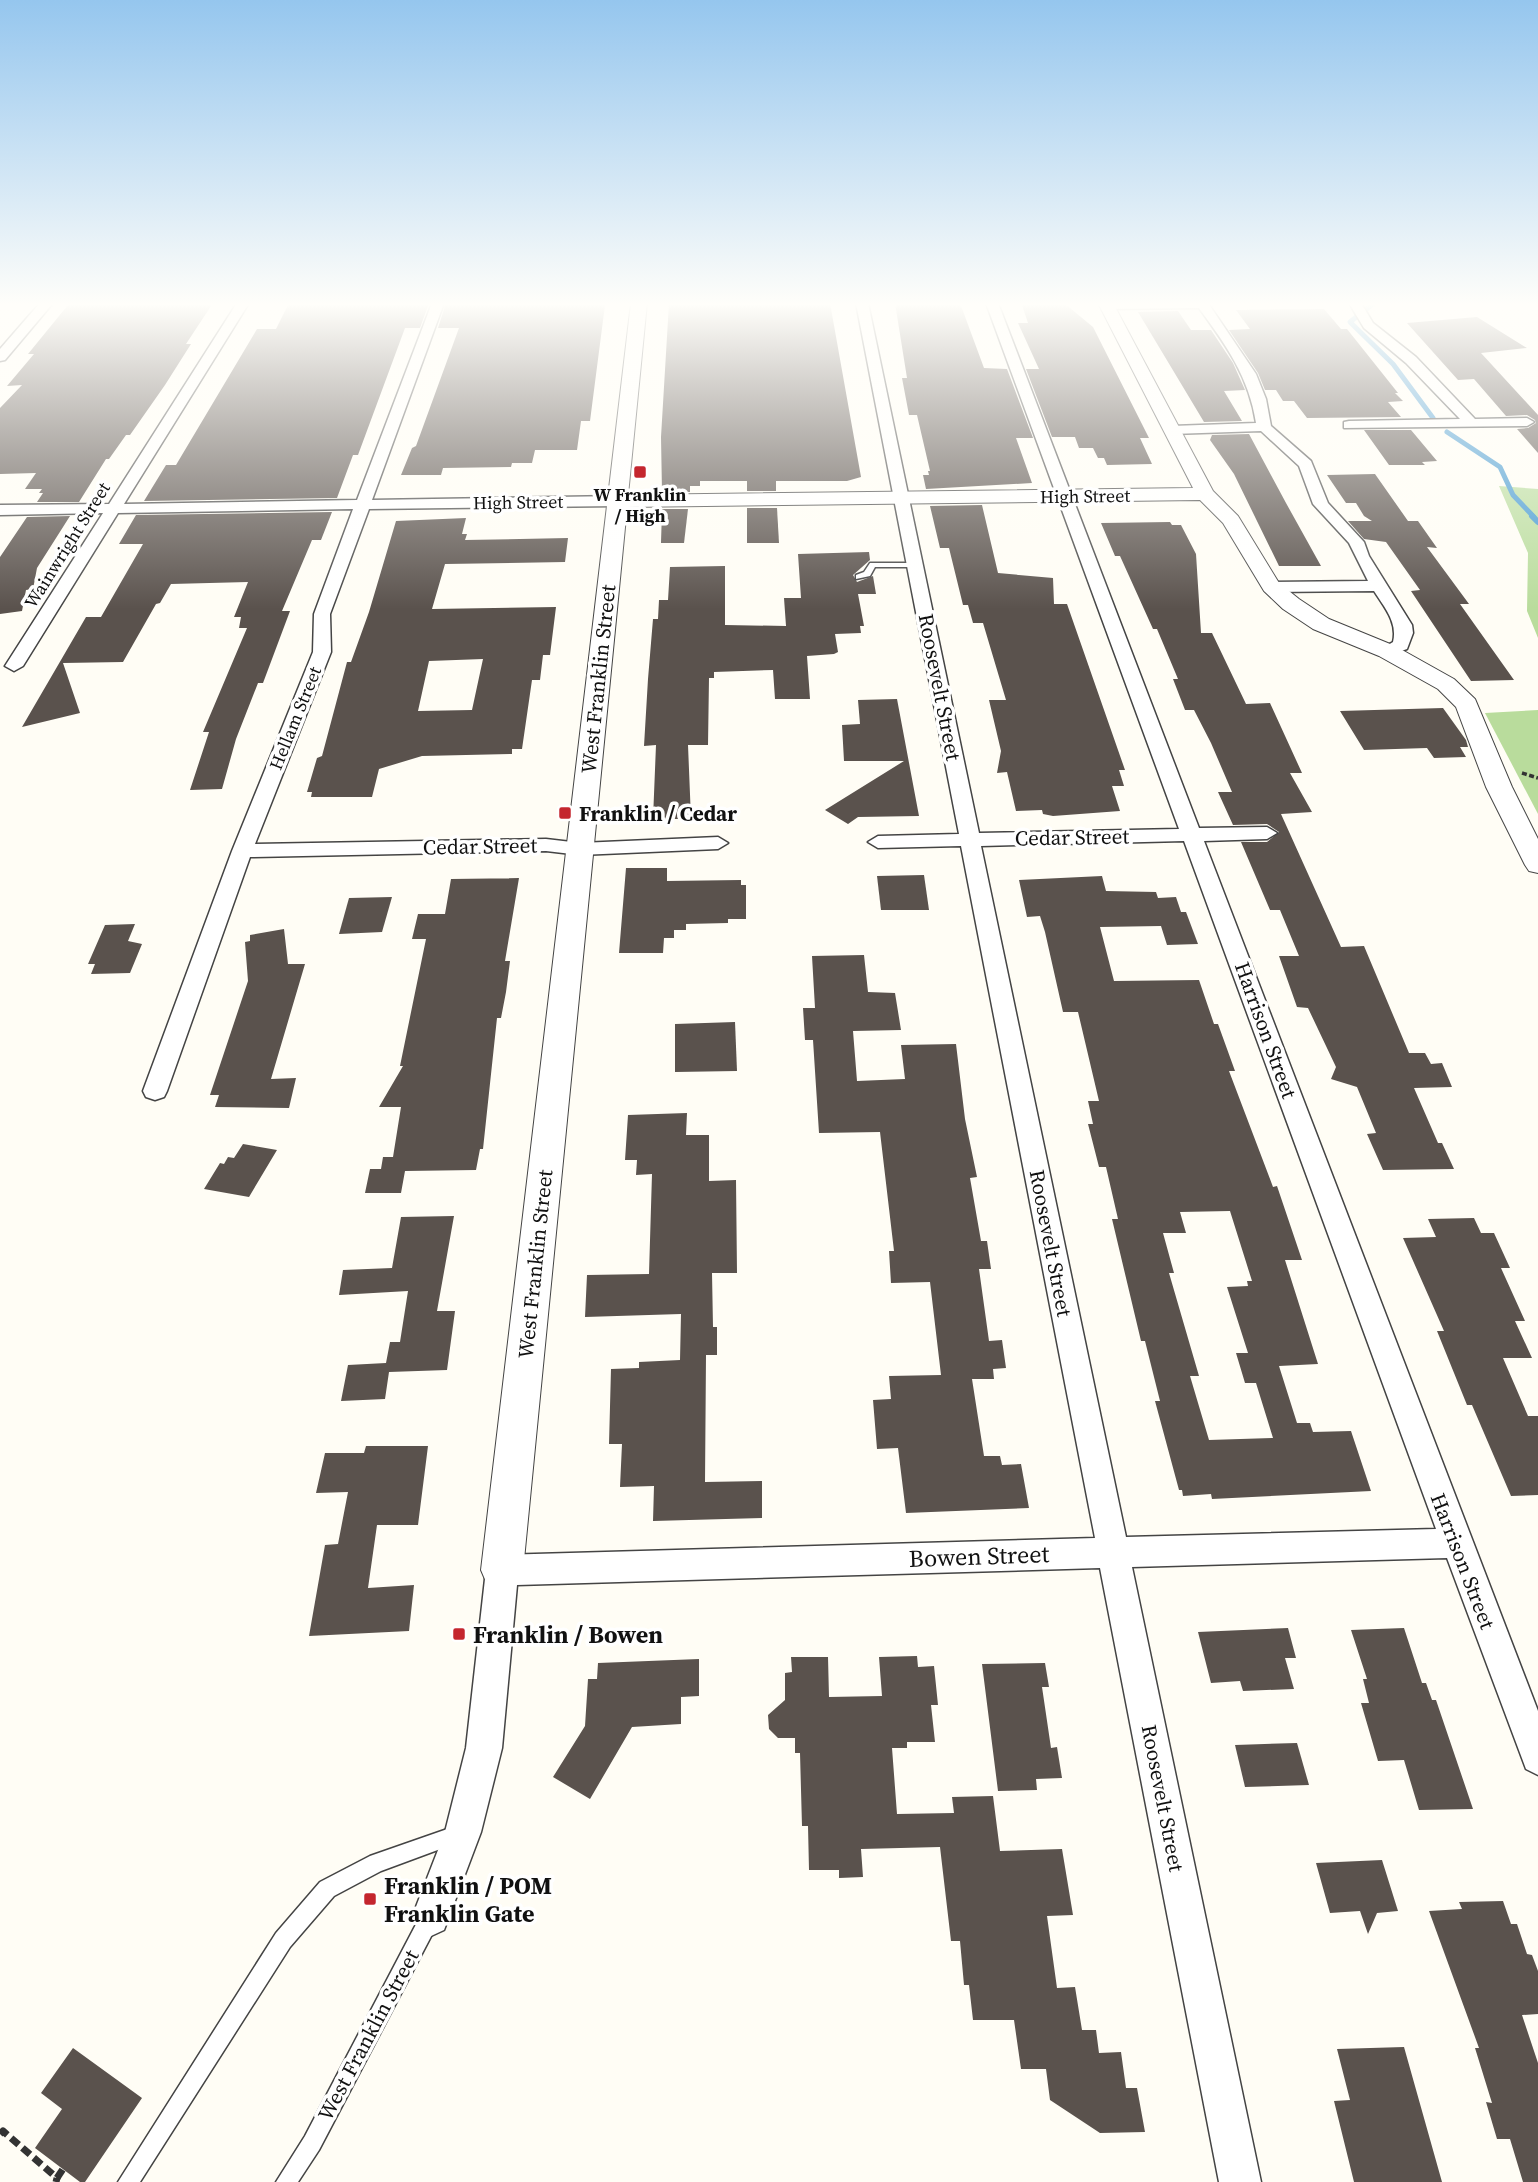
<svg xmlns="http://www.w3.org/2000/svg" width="1538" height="2182" viewBox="0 0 1538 2182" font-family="'Source Serif 4',serif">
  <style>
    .forest { fill: #b9dc9c }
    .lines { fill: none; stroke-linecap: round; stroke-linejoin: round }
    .stream-far1 { stroke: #3f96cf; stroke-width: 5 }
    .stream { stroke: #3f96cf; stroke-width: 6 }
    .building { fill: #5a524d; fill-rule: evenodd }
    .service-casing { stroke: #444; stroke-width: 3 }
    .minor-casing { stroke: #444; stroke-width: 3 }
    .tertiary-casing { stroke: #444; stroke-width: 2 }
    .path-far1 { stroke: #333; stroke-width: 3.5; stroke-dasharray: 5 2.5; stroke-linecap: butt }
    .path { stroke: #333; stroke-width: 7; stroke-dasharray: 10 5; stroke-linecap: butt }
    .service { fill: #fff; fill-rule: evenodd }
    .minor { fill: #fff; fill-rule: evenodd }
    .tertiary { fill: #fff; fill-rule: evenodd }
    .poi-dot { fill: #c4262e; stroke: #fff; stroke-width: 2.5 }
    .labels { text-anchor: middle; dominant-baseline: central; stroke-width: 7; stroke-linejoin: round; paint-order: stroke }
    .far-poi-label { font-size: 18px; font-weight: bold; fill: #111; stroke: #fff }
    .far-street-label { font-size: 18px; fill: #111; stroke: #fff }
    .street-label { font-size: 21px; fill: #111; stroke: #fff }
    .poi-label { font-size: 21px; font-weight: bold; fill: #111; stroke: #fff; text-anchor: start }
    .near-street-label { font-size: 24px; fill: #111; stroke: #fff }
    .near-poi-label { font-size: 24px; font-weight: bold; fill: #111; stroke: #fff; text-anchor: start }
  </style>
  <rect width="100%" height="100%" fill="#fffdf5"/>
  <!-- forest -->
  <g class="forest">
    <path d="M1499 486 1538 489V638L1527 611 1528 553Z"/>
    <path d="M1538 710V814L1485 713Z"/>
  </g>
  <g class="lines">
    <!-- stream-far1 -->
    <g class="stream-far1">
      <path d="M1374 303 1350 322 1393 364 1433 418"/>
      <path d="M1447 432 1500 467 1513 495 1534 517"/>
    </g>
    <!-- stream -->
    <path class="stream" d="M1532 516 1538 522"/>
  </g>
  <!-- building -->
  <g class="building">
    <path d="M213 303 186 344H191L165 385 130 435H126L109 459H106L79 502H37L43 493H39L42 489H25L36 473 0 474V408L22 385 7 386 34 354H28L68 305Z"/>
    <path d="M289 303H429L420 328H405L358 455H353L337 498 144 501 166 465H176L257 329H276Z"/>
    <path d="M446 303 605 305 590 421H581L577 450H535L532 463H512L511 467 443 468 441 475H401L412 448 416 446 459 328H438Z"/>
    <path d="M669 303H830L861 477 847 481H776V491H747V481H700V486H690V492H662L661 437Z"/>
    <path d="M895 303H960L984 368 1007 369 1033 438H1016L1032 483 926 489 923 475H929L928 471H930L917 415H909L902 378H907Z"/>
    <path d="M1026 303H1064L1093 327 1149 438H1140L1152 464 1107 465 1104 458H1098L1093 448H1079L1075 437H1052L1026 369H1039L1018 323H1028L1022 305Z"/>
    <path d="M1324 309 1341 329H1347L1398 393H1395L1403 401 1388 402 1401 417 1307 418 1294 401H1283L1276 390H1265L1258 373 1229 330 1250 329 1236 310Z"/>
    <path d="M1178 311 1191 330H1211L1233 363 1245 390 1224 391 1242 421 1204 422 1138 312Z"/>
    <path d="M1477 317 1527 348 1481 353 1538 415V453L1517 429 1528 428 1536 423 1535 420 1527 415 1506 416 1474 379 1458 380 1407 323Z"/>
    <path d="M1364 430H1411L1437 461 1422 462 1425 465H1389Z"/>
    <path d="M1249 434 1286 503 1321 566H1279L1234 474 1210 440 1212 435Z"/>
    <path d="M1375 474 1408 521H1418L1437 548 1427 547 1469 604H1460L1514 680 1471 681 1411 591 1420 590 1386 542 1364 539 1348 521H1372L1364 516 1356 503H1346L1327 475Z"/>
    <path d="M982 505 998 573 1053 578 1054 604H1067L1125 770H1119L1124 786H1112L1120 811 1053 816 1043 814 1042 810 1016 811 1007 772 997 773 1001 751 989 700H1006L983 623H973L968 605H963L949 548H940L930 506Z"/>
    <path d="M747 508H777L779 543H747Z"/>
    <path d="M662 509H688L684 543H661Z"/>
    <path d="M332 512 321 540H312L282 611H290L263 683H258L236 739 222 789 190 790 209 732H203L247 628H239L241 617H234L248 582 171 584 160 603 156 604 123 662 63 663 80 713 22 727 86 617H101L143 544H119L136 515Z"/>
    <path d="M70 516 37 568 33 589 26 590 22 611 0 614V557L27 517Z"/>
    <path d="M466 518 462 534H467L465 540 568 538 565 562 445 564 432 609 556 607 550 655H543L540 680H532L522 749H512V754L422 756 379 769 372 797H311L312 792H307L317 758 322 756 347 662H351L369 612 396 521ZM483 659 472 710 418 711 429 661Z"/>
    <path d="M1170 522 1172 525H1181L1196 554 1201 633H1212L1246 704 1270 703 1302 773H1290L1312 812 1281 814 1341 947 1364 946 1409 1053H1425L1431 1064 1442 1063 1452 1087 1414 1088 1438 1143H1442L1454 1169 1383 1170 1367 1134 1376 1133 1357 1087 1331 1079 1336 1067 1308 1008 1297 1007 1279 956H1299L1280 910H1270L1241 842H1267L1279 832 1267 824 1233 825 1218 792H1232L1211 743 1194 710H1185L1173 679H1178L1157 629H1153L1120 556H1115L1101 523Z"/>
    <path d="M869 552 870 560 853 575 857 582 873 576 876 594H858L864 626H860L861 633 835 634 838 652 834 654 807 656 810 699H775L773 670 714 672V678H709L708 745H688L691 819H653L656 745 644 746 648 679 653 619H658L659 600H668L670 567 725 566V625L786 626 784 598H801L798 554Z"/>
    <path d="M897 699 919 816 858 817 848 824 825 810 904 761H844L842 725 860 724 858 700Z"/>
    <path d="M1443 708 1466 740 1468 747H1460L1466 757 1434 758 1427 748 1364 750 1340 711Z"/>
    <path d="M626 868H667V881L741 880V885H746V919H728V923L686 924V930H674V938H664L663 953H619Z"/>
    <path d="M924 875 929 910H881L877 876Z"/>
    <path d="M1102 876 1106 891 1156 892 1158 898 1176 897 1181 912H1186L1198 944 1167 945 1161 926 1100 927 1114 981 1199 980 1214 1024H1218L1235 1071H1229L1273 1187 1277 1186 1302 1260H1285L1318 1364 1279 1366 1297 1423H1310L1313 1432 1351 1431 1371 1491 1212 1499 1211 1494 1183 1496 1182 1490H1179L1155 1401H1160L1145 1341H1141L1112 1219H1118L1106 1167H1099L1088 1124H1093L1088 1101H1099L1078 1012H1063L1045 932 1040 916 1027 917 1019 880ZM1230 1211 1252 1281H1247L1248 1286 1227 1287 1248 1353H1236L1245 1383H1256L1273 1438 1209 1440 1190 1376H1199L1169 1273H1174L1163 1233H1186L1180 1212Z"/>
    <path d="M519 878 505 961H510L506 992 501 1018H497L483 1149H480L476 1170 405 1171 401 1193H365L370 1169H381L383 1157H393L401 1107H379L403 1066H400L426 939H412L418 914H445L451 879Z"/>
    <path d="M392 897 382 932 339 934 349 898Z"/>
    <path d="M135 924 128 941 142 944 130 973 91 974 95 964H88L105 925Z"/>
    <path d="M284 929 288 964H305L271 1079 296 1078 289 1108 215 1107 219 1095H210L248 981 245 942 250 941V935Z"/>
    <path d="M864 955 868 992 895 993 901 1030 853 1031 857 1081 905 1079 901 1045 956 1044 965 1119 977 1177 970 1178 981 1241H987L991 1269H979L989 1341 1002 1340 1006 1368 993 1369 994 1379H972L984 1456H1000L1002 1465 1021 1464 1029 1508 906 1513 898 1448 877 1449 873 1400 891 1399 889 1376 941 1375 930 1282 891 1283 889 1251H894L880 1132 819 1133 813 1040H805L803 1008H815L812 956Z"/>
    <path d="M735 1022 737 1071 675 1072V1024Z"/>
    <path d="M687 1113 686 1135H709V1181L736 1180 737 1273H712L713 1327H717V1355H706L705 1482 762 1481V1518L653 1521 654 1486 620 1487 622 1444H609L611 1369 639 1368V1362L680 1360 681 1314 585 1317 587 1275 649 1274 652 1174 636 1175 637 1160H625L628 1115Z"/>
    <path d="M243 1144 277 1150 249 1197 204 1189 220 1163 224 1164 228 1157 234 1158Z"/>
    <path d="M454 1216 437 1311H455L447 1370 389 1372 385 1399 341 1401 348 1365 386 1363 390 1342H400L408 1291 339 1295 343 1270 392 1268 401 1217Z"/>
    <path d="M1474 1218 1481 1233H1494L1510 1268H1501L1525 1321H1515L1532 1358H1503L1528 1416H1538V1495L1511 1496 1472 1405H1467L1437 1331H1444L1403 1238 1436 1237 1428 1219Z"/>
    <path d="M366 1446H428L418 1525H377L368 1588 414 1585 409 1631 309 1636 325 1545 338 1544 348 1492 316 1493 325 1453H364Z"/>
    <path d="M1288 1628 1296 1658H1285L1294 1689 1243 1691 1240 1681 1211 1683 1198 1632Z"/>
    <path d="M1404 1628 1422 1683H1426L1432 1700H1436L1473 1809 1419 1810 1404 1760 1378 1761 1361 1703H1369L1363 1679H1367L1351 1630Z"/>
    <path d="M917 1656 918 1667 934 1666 938 1705H931L935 1742H907V1748H892L897 1814 954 1813 952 1797 993 1796 1000 1851 1062 1849 1073 1915 1047 1916 1057 1988 1075 1987 1082 2030H1096L1099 2053 1121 2052 1126 2088H1137L1145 2132 1100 2133 1050 2100 1046 2069H1021L1014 2020H973L969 1985H964L960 1941H951L940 1847 861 1849 863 1877 839 1878V1870H809L808 1826H802L800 1753H795V1738H778L769 1729 768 1715 785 1700V1673L792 1672 791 1657H828L829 1697 882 1696 879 1657Z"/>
    <path d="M699 1659V1696L681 1697V1724L632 1727 590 1799 553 1777 585 1726 588 1679H597L598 1663Z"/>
    <path d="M1045 1663 1049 1687H1042L1051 1748 1057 1747 1062 1778 1036 1779 1037 1790 998 1791 982 1664Z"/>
    <path d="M1297 1743 1309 1785 1245 1787 1235 1745Z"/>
    <path d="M1382 1860 1398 1911 1377 1913 1368 1934 1360 1911 1330 1913 1316 1863Z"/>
    <path d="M1503 1901 1511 1924H1517L1527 1954 1532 1955 1538 1971V2014L1522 2015 1538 2063V2182H1523L1510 2139H1497L1486 2102 1492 2103 1475 2048H1479L1429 1911 1462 1909 1459 1902Z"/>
    <path d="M1404 2047 1442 2182H1354L1334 2101 1350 2100 1337 2049Z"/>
    <path d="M73 2048 142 2098 85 2182H80L35 2148 62 2109 41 2093Z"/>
  </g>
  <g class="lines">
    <defs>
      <g id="service">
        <path d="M870 563H916L920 565 916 567H875L870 576 856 579V575L864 572Z"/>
        <path d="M456 1826 462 1829 465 1835 462 1841 381 1871 334 1896 290 1947 140 2182H118L276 1933 320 1882 370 1856Z"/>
        <path d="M430 1909 437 1911 439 1918 437 1925 319 2150 298 2182H276L305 2136 423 1911Z"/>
      </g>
      <g id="minor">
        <path d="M40 303H53L5 360 0 361V349Z"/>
        <path d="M237 303H249L124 504 357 500 432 303H444L372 500 618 496 626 501 618 506 369 509 330 614 331 652 255 844 546 839 580 843 718 837 728 843 718 849 580 855 546 851 250 857 167 1091 164 1097 155 1100 146 1097 143 1091 232 851 313 652 314 614 353 509 118 513 23 666 14 671 5 666 103 513 0 515V505L109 504Z"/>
        <path d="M856 303H868L979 833 1179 829 986 303H998L1199 828 1267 827 1277 833 1267 839 1204 841 1538 1711V1775L1526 1769 1447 1558 1132 1567 1261 2182H1219L1100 1568 517 1585 502 1748 481 1832 444 1930 431 1936 418 1930 412 1917 445 1832 466 1748 486 1570 491 1559 502 1555 1095 1538 961 846 878 848 868 842 878 836 959 834ZM1184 841 1436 1529 1126 1537 981 846Z"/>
        <path d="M1101 303H1208L1256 374 1266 399 1271 426 1311 461 1328 503 1364 542 1369 556 1412 625 1413 633 1407 649 1387 656 1378 651 1393 642C1398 622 1384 607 1374 591L1271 592 1263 587 1271 582 1368 581 1349 543 1313 504 1299 466 1261 431 1172 434 1165 430 1172 426 1256 423C1249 377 1226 345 1199 308L1106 309Z"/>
        <path d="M1349 303H1361L1373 323 1416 357 1475 419 1527 418 1534 422 1527 426 1344 428V422L1349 421 1460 419 1406 363 1364 328Z"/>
      </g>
      <path id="tertiary" d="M631 303H647L628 495 1193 488 1098 303H1113L1213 491 1238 516 1279 583 1299 599 1329 619 1395 646 1454 679 1475 699 1512 787 1538 839V873L1529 871 1525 865 1486 787 1456 707 1438 689 1379 656 1313 629 1283 609 1264 591 1223 523 1200 500 627 507 523 1570 517 1584 502 1590 487 1584 481 1570Z"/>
    </defs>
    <!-- service casing -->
    <use href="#service" class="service-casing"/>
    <!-- minor casing -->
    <use href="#minor" class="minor-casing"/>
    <!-- tertiary casing -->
    <use href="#tertiary" class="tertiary-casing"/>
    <!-- path-far1 -->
    <path class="path-far1" d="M1522 773 1538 778"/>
    <!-- path -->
    <g class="path">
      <path d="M0 2134 3 2131 57 2178 56 2182"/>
      <path d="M57 2178 63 2169"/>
    </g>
    <!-- service -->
    <use href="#service" class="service"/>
    <!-- minor -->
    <use href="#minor" class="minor"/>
    <!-- tertiary -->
    <use href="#tertiary" class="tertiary"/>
  </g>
  <!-- sky -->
  <linearGradient id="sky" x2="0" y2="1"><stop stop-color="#95c6ee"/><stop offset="0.5" stop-color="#fffefa"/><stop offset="1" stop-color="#fffefa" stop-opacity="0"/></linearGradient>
  <rect width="1538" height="609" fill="url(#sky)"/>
  <!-- markers -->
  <g class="poi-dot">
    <rect x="633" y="465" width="14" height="14" rx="3.5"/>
    <rect x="558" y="806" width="14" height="14" rx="3.5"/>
    <rect x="452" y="1627" width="14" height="14" rx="3.5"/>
    <rect x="363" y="1892" width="14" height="14" rx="3.5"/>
  </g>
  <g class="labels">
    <!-- far-poi labels -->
    <g class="far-poi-label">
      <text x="640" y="494">W Franklin<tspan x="640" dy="21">/ High</tspan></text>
    </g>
    <!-- far-street labels -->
    <g class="far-street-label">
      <text transform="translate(1085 496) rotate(-1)">High Street</text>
      <text transform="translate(518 502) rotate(-1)">High Street</text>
      <text transform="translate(67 545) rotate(-58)">Wainwright Street</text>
      <text transform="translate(295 718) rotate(-68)">Hellam Street</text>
    </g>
    <!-- street labels -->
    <g class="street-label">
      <text transform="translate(598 679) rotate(-84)">West Franklin Street</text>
      <text transform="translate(940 687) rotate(79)">Roosevelt Street</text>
      <text transform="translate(1072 837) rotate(-1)">Cedar Street</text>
      <text transform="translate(480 846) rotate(-1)">Cedar Street</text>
      <text transform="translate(1266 1030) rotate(70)">Harrison Street</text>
      <text transform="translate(1051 1243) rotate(79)">Roosevelt Street</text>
      <text transform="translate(535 1264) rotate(-84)">West Franklin Street</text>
      <text transform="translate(1463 1561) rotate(69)">Harrison Street</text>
      <text transform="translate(1163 1798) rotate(79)">Roosevelt Street</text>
      <text transform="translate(368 2035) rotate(-62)">West Franklin Street</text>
    </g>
    <!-- poi labels -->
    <g class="poi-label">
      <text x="579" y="813">Franklin / Cedar</text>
    </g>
    <!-- near-street labels -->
    <g class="near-street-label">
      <text transform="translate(979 1556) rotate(-2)">Bowen Street</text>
    </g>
    <!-- near-poi labels -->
    <g class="near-poi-label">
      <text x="473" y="1634">Franklin / Bowen</text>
      <text x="384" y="1885">Franklin / POM<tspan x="384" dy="28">Franklin Gate</tspan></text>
    </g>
  </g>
</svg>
